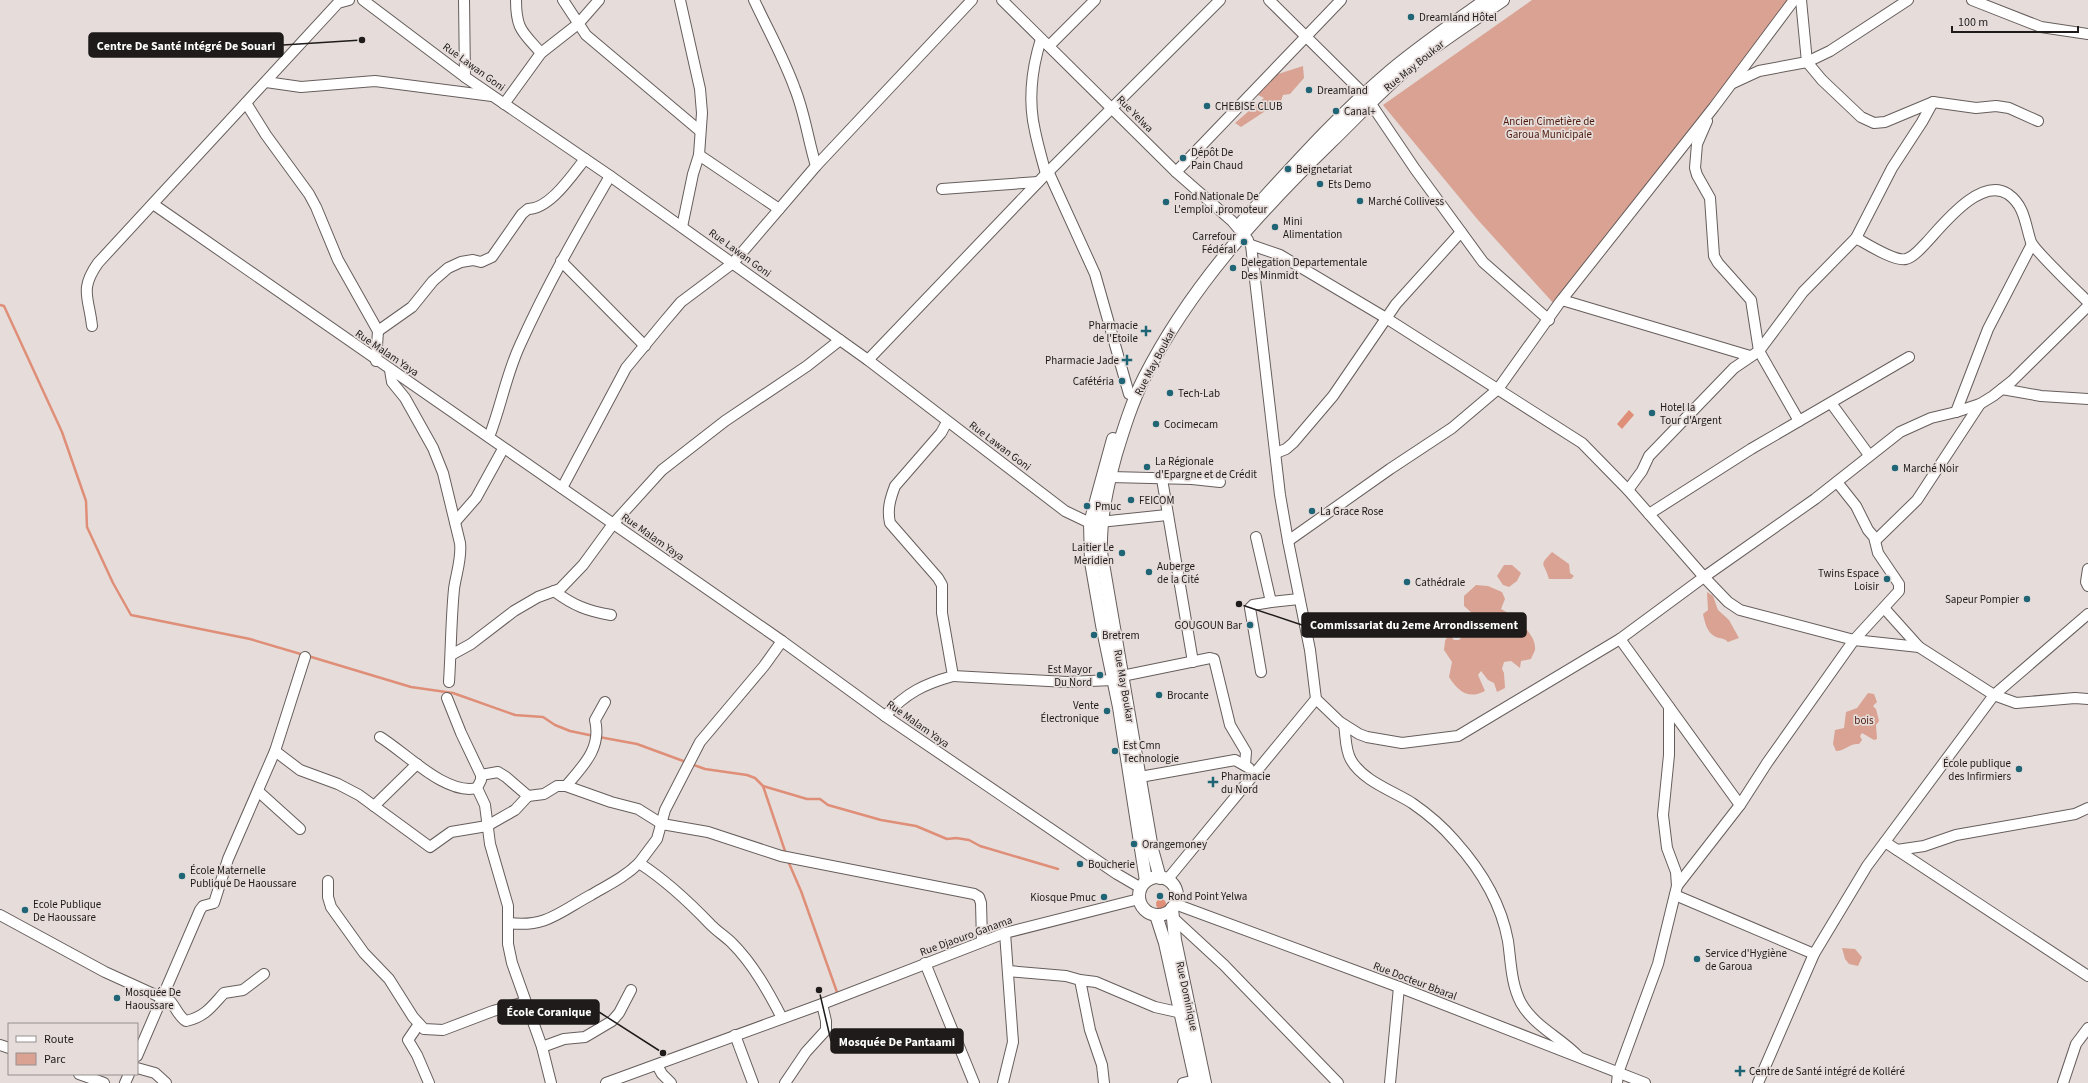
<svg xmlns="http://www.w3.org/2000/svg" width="2088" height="1083" viewBox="0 0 2088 1083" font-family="'Source Sans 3',sans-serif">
<rect width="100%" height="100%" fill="#e6dddb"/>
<g fill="#d9a293">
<path d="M1532,0H1788L1681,143L1555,305L1478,220L1383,105Z"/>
<path d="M1303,66L1304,78L1290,94L1283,95L1281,101L1241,127L1235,123L1264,98L1258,95L1272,76Z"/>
<path d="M1552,552L1569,564L1570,573L1574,576L1571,579H1549C1544,561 1538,567 1552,552Z"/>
<path d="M1504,565H1512L1521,573L1517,581L1509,587L1503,585L1497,576Z"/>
<path d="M1476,585L1488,586L1502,592L1505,599L1501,609C1513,615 1537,634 1535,650C1534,653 1532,656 1531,659L1521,661L1520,668L1511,661L1504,662L1502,669L1504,673L1505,688L1497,692L1494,683L1488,680L1481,671L1478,675L1485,691C1468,700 1458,691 1449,677L1452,662L1444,650L1445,641L1449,634L1454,640H1459L1469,629L1478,636H1488L1490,629L1464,606V596Z"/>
<path d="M1707,592L1713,596L1718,610L1729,620L1739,638L1728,642C1724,638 1722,639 1716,637C1707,633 1705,623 1703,614L1708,610Z"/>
<path d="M1868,693L1874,694L1877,702L1873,706L1876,709L1879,721L1876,725L1877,739L1874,740L1862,733L1860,736L1862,740L1859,744C1850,743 1845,751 1836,751L1833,744L1835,730L1844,728L1846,712L1857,708Z"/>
<path d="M1842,948L1855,949L1862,957L1858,966L1849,964L1845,959Z"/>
</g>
<g fill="#df8e78">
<path d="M1629,410L1634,415L1622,429L1617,424Z"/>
<circle cx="1161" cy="904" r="5"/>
</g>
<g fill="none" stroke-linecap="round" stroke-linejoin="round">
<g stroke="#df8e78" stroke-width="2.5">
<path d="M0,305L4,306L62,432L86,501L87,527L113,583L131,615L250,639L304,655"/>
<path d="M308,656L411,687L453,693L515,715L543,717L555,725L570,731L594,736"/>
<path d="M599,737L637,744L686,762"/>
<path d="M691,764L705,769L747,775L755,778L763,786L807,799H820L828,805L881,820L916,826L947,839L956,838L969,840L980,846L1058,869"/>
<path d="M763,786L786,854"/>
<path d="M788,861L801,891L838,995"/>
</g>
<g stroke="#665e5c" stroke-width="12">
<g id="minor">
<path d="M363,0L465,77L610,176L868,360L1065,511L1090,523L1167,515"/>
<path d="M464,0L465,77"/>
<path d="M516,0C516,30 523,32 541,53"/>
<path d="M563,0L586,35L700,131"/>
<path d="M680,0L700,89L702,113L699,155L693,174L682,227"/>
<path d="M754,0C768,30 784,58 795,89C805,114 808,140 816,166"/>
<path d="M1002,0L1176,172L1232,221L1248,240"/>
<path d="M1269,0L1365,95L1415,169L1483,262L1549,320"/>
<path d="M1801,0L1807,62L1822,80L1861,117L1874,123L1885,122L1933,102L1976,108L1996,106L2009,108L2038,121"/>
<path d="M1972,0L2041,27L2088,34"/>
<path d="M1041,39C1032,68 1028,101 1035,131C1038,146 1042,159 1046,174"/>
<path d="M1049,46L1095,0"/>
<path d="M266,82L301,87L375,81L492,96"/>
<path d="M1733,83L1759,71L1807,62L1830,51L1908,0"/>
<path d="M246,103L266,135L309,194L316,207L338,260L378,331L376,361"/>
<path d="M504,104L541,53L578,24L599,0"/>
<path d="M1707,121L1697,144L1695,168L1697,175L1710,198L1714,256L1718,263L1751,300L1759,351L1799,421"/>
<path d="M699,155L779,209"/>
<path d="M1048,171L1095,274L1129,394"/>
<path d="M1176,172L1341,0"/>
<path d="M942,189L1038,182"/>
<path d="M153,204L782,641L885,716L1117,874L1141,888"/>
<path d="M1856,238C1867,244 1895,262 1906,259C1914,257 1920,249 1925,244C1942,226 1980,176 2008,194C2025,206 2025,224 2031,242C2035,251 2078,292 2088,302"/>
<path d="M1251,245L1280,495L1288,541L1310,650L1316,699L1340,722L1359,734L1367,737L1402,743L1458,736L1620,639L1704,577L1815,499L1900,432L1931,418L1956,412L1980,404L1993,396L2012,381L2088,306"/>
<path d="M1251,245L1280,255L1386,318L1582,443L1628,490L1704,577L1728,602L1740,610L1854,640L1919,647L1994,695L2016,703L2075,698L2088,699"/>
<path d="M561,261L645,346"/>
<path d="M1562,300L1750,356"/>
<path d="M92,326C89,297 79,290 98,263L338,3L349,0"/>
<path d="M378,331L412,307L433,281L448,268L461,262L473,260L481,262L492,257L522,214L528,209C550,209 572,175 585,159"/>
<path d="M868,360L1046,174L1220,0"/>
<path d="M390,370L392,382L405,398L433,448L443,473L460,543C462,558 456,574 454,589C451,620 451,651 449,682"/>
<path d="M2002,389L2041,396L2088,399"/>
<path d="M1831,403L1869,455"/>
<path d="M1956,412L1988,329L2032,244"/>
<path d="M489,437C501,407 506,375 520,345C546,287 578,231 610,176"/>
<path d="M1276,453L1286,449L1293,443L1333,396L1396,304L1461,232"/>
<path d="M1110,477L1192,479L1220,482"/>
<path d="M1162,479L1193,662"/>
<path d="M562,488L626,368L664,322L681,302L733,263L816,166L972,0"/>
<path d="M1628,490L1642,471L1649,456L1734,368L1759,351L1803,292L1856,238L1892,168L1922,122L1933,102"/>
<path d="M1649,514L1751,449L1909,357"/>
<path d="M455,522L476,498L503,449"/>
<path d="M1256,537L1271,602L1299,599"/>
<path d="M1876,540L1917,500L1980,404"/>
<path d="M1288,541L1390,469L1452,428L1498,389L1560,302L1714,107L1794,0"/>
<path d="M2088,569L2086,582L2088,586"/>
<path d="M554,591C574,606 588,611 611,615"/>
<path d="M1884,608L1919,647"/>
<path d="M1620,639L1740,805"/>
<path d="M451,655L471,644L514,611L538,597L560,589L583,565L613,524L662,470L725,421L807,366L840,340"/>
<path d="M1261,672L1250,608L1253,605L1271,602"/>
<path d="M953,676L1067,682L1113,680"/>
<path d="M1122,676L1210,658L1214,659L1230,725L1246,752L1245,765"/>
<path d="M447,698L461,733L481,775V780L477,788L485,805L490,844L508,906V944L512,963L542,1047L551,1083"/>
<path d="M605,702L595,720C602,748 583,766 566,786L611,802L638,809L662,824L708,832L781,856L974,894L979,897L981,903L982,941"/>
<path d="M885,716C906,693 924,684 953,676L942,613V585L938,578L890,523C887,510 890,499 895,486L941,433L947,422"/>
<path d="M1344,725C1346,736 1345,750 1351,760C1363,781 1393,791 1412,803C1428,814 1443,827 1455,841C1481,870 1501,902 1508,941C1511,962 1511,984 1521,1003C1534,1026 1561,1038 1578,1056"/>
<path d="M380,737C405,752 446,796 477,788"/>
<path d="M275,751L300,770L338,784L359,795L374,806"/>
<path d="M417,764L374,806L430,847L451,832L487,826L515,810L528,796L506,777L498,772L481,775"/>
<path d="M1140,777L1235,760L1249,768"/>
<path d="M259,792L300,829"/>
<path d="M528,796L544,794L557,786H566"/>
<path d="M1885,842L2088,976"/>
<path d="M1897,850L1924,846L1956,835L2075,814L2088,808"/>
<path d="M1167,880L1316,699"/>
<path d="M328,881V897L331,907L364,953L389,979L413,1017L424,1029L443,1030L493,1011L525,1002"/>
<path d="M1677,886L1740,805L1767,763L1854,640L1899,591V584L1878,553L1874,537L1868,530L1856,506L1837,482"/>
<path d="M1675,895L1814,954"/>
<path d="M1175,904L1399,987L1645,1083"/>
<path d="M0,915L105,972L171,1002C176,1008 179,1017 186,1021C205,1017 212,1006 224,993L243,990L264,974"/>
<path d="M1172,917L1224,965L1338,1083"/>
<path d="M509,923C546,928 561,911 591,895C608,885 625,877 639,863"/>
<path d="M925,963L974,1083"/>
<path d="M1008,971L1066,976L1080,980"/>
<path d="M782,1018C768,991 753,964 732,943C726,937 718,932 711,925C689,902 667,881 639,863L657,839L665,810L700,742L764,666L782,641"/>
<path d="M419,1024L408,1040L417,1055L429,1083"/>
<path d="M735,1035L753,1083"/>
<path d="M0,1045L9,1048"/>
<path d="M542,1047L564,1039L585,1037L612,1021L619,1013L631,990"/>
<path d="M137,1056L200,910L203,906L214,903L228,859L275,751L305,657"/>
<path d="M657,1065L662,1074L671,1083"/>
<path d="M137,1068L155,1073L166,1083"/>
<path d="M79,1074L104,1083"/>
<path d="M125,1083L129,1074"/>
<path d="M606,1083L822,1004L1005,933L1139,899"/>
<path d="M785,1083L806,1052L826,1030V1021L822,1004"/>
<path d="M1003,1083L1013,1042L1005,933"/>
<path d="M1104,1083L1102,1065L1090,1030L1080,980L1096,982L1155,1007L1182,1013"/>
<path d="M1183,1083L1196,1080"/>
<path d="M1390,1083L1399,987"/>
<path d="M1617,1083L1618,1073L1658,964L1677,886L1676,872L1667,848L1663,815L1669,755V707"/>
<path d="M1758,1083L1814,954L1867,866L1994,695L2088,614"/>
<path d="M2063,1083L2076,1044L2088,1028"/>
</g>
</g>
<g stroke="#665e5c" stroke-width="14">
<g id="major">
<path d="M1242,222C1289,171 1336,117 1389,72C1420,46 1453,23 1486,0"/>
<path d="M1113,439L1090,523L1091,562L1102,625L1119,707L1146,881"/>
<circle cx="1158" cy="896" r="19"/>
<path d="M1160,878L1152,849L1101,552C1100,518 1107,487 1116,454C1124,428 1132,402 1144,378C1190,287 1259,212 1331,142C1359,115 1385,86 1416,61C1444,39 1474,20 1503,0"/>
<path d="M1172,908L1175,940L1205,1083"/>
<path d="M1156,915L1165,943L1196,1083"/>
</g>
</g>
<use href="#minor" stroke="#fff" stroke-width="10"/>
<use href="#major" stroke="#fff" stroke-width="12"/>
</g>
<g fill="#1f6575" stroke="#e6dddb" stroke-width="1.5">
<circle cx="1411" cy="17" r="4"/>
<circle cx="1309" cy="90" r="4"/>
<circle cx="1207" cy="106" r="4"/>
<circle cx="1336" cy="111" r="4"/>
<circle cx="1183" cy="158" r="4"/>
<circle cx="1288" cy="169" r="4"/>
<circle cx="1320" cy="184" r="4"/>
<circle cx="1360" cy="201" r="4"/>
<circle cx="1166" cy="202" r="4"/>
<circle cx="1275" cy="227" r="4"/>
<circle cx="1244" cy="242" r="4"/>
<circle cx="1233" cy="268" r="4"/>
<path d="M1144 325h4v4h4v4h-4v4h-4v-4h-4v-4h4z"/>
<path d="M1125 354h4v4h4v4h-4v4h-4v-4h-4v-4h4z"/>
<circle cx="1122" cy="381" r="4"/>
<circle cx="1170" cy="393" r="4"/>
<circle cx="1652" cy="413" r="4"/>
<circle cx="1156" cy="424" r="4"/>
<circle cx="1147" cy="467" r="4"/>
<circle cx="1895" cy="468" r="4"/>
<circle cx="1131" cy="500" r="4"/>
<circle cx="1087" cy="506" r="4"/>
<circle cx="1312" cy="511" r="4"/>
<circle cx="1122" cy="553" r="4"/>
<circle cx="1149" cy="572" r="4"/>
<circle cx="1887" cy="579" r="4"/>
<circle cx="1407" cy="582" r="4"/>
<circle cx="2027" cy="599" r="4"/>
<circle cx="1250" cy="625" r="4"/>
<circle cx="1094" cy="635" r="4"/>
<circle cx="1100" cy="675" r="4"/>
<circle cx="1159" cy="695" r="4"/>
<circle cx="1107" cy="711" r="4"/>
<circle cx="1115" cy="751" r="4"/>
<circle cx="2019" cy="769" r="4"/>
<path d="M1211 776h4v4h4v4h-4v4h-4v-4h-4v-4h4z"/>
<circle cx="1134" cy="844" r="4"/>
<circle cx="1080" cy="864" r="4"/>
<circle cx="182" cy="876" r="4"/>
<circle cx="1160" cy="896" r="4"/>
<circle cx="1104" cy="897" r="4"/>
<circle cx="25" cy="910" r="4"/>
<circle cx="1697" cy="959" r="4"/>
<circle cx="117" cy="998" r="4"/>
<path d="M1738 1065h4v4h4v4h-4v4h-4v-4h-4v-4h4z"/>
</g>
<g text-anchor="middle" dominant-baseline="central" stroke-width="3.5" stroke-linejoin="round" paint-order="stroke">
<g font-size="11" fill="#1e1b1a" stroke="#e6dddb" text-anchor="start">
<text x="1419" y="17">Dreamland Hôtel</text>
<text x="1317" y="90">Dreamland</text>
<text x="1215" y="106">CHEBISE CLUB</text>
<text x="1344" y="111">Canal+</text>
<text x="1191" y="152">Dépôt De<tspan x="1191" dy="13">Pain Chaud</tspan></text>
<text x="1296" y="169">Beignetariat</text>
<text x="1328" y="184">Ets Demo</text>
<text x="1174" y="196">Fond Nationale De<tspan x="1174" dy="13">L'emploi .promoteur</tspan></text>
<text x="1368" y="201">Marché Collivess</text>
<text x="1283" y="221">Mini<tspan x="1283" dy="13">Alimentation</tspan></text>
<text x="1236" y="236" text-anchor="end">Carrefour<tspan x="1236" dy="13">Fédéral</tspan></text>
<text x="1241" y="262">Delegation Departementale<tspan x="1241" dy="13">Des Minmidt</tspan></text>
<text x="1138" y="325" text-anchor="end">Pharmacie<tspan x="1138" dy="13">de l'Etoile</tspan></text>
<text x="1119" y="360" text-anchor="end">Pharmacie Jade</text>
<text x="1114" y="381" text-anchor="end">Cafétéria</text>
<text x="1178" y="393">Tech-Lab</text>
<text x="1660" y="407">Hotel la<tspan x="1660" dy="13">Tour d'Argent</tspan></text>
<text x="1164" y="424">Cocimecam</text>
<text x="1155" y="461">La Régionale<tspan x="1155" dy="13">d'Epargne et de Crédit</tspan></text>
<text x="1903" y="468">Marché Noir</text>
<text x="1139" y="500">FEICOM</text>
<text x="1095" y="506">Pmuc</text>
<text x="1320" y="511">La Grace Rose</text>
<text x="1114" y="547" text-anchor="end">Laitier Le<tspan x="1114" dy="13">Meridien</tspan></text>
<text x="1157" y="566">Auberge<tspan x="1157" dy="13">de la Cité</tspan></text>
<text x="1879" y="573" text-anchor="end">Twins Espace<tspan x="1879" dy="13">Loisir</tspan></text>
<text x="1415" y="582">Cathédrale</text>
<text x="2019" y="599" text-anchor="end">Sapeur Pompier</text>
<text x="1242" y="625" text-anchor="end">GOUGOUN Bar</text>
<text x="1102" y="635">Bretrem</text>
<text x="1092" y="669" text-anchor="end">Est Mayor<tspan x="1092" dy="13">Du Nord</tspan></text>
<text x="1167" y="695">Brocante</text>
<text x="1099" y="705" text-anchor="end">Vente<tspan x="1099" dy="13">Électronique</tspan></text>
<text x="1123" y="745">Est Cmn<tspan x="1123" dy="13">Technologie</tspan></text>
<text x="2011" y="763" text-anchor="end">École publique<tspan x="2011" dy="13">des Infirmiers</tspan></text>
<text x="1221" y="776">Pharmacie<tspan x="1221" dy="13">du Nord</tspan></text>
<text x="1142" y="844">Orangemoney</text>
<text x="1088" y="864">Boucherie</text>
<text x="190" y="870">École Maternelle<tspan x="190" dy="13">Publique De Haoussare</tspan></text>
<text x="1168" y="896">Rond Point Yelwa</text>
<text x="1096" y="897" text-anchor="end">Kiosque Pmuc</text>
<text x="33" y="904">Ecole Publique<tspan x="33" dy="13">De Haoussare</tspan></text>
<text x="1705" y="953">Service d'Hygiène<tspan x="1705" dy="13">de Garoua</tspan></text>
<text x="125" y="992">Mosquée De<tspan x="125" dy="13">Haoussare</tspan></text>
<text x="1749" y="1071">Centre de Santé intégré de Kolléré</text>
</g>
<g font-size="11" fill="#1e1b1a" stroke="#e6dddb">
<text transform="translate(1414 66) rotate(-39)">Rue May Boukar</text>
<text transform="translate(474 67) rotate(36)">Rue Lawan Goni</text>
<text transform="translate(1135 114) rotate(45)">Rue Yelwa</text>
<text transform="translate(740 253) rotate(36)">Rue Lawan Goni</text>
<text transform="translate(387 353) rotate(34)">Rue Malam Yaya</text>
<text transform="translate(1155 362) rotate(-62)">Rue May Boukar</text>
<text transform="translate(1000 446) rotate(37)">Rue Lawan Goni</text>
<text transform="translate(653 537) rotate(35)">Rue Malam Yaya</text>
<text transform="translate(1124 686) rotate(80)">Rue May Boukar</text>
<text transform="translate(918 724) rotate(35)">Rue Malam Yaya</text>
<text transform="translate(966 936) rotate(-20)">Rue Djaouro Ganama</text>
<text transform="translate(1415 981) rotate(21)">Rue Docteur Bbaral</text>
<text transform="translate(1187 996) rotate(78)">Rue Dominique</text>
</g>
<g font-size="11" fill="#4d1a0c" stroke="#e6dddb">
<text x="1549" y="121">Ancien Cimetière de<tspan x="1549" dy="13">Garoua Municipale</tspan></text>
<text x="1864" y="720">bois</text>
</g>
</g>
<path fill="none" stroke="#1e1b1a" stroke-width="1.5" d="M362 40L283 45M1239 604L1302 625M663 1053L599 1012M819 990L831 1041"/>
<g fill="#1e1b1a" stroke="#e6dddb" stroke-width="1.5">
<circle cx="362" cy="40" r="4"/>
<circle cx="1239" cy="604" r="4"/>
<circle cx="663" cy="1053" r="4"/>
<circle cx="819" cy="990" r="4"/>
</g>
<g fill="#1e1b1a" stroke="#1e1b1a" stroke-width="1.5">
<rect x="89" y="33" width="194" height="24" rx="4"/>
<rect x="1302" y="613" width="224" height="24" rx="4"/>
<rect x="498" y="1000" width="101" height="24" rx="4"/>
<rect x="831" y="1029" width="132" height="24" rx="4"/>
</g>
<g font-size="12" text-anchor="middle" font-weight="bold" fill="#fff">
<text x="186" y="50">Centre De Santé Intégré De Souari</text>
<text x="1414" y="629">Commissariat du 2eme Arrondissement</text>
<text x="549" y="1016">École Coranique</text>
<text x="897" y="1046">Mosquée De Pantaami</text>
</g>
<rect x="8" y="1023" width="130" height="52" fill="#e6dddb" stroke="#968f8e"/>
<rect x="16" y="1036" width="20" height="6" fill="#ffffff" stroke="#968f8e"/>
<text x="44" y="1043" font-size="12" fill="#1e1b1a">Route</text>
<rect x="16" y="1053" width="20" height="12" fill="#d9a293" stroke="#968f8e"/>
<text x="44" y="1063" font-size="12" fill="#1e1b1a">Parc</text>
<path d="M1952 26v6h126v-6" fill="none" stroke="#1e1b1a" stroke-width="2"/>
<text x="1958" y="26" font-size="12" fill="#1e1b1a" stroke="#e6dddb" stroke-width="3" paint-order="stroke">100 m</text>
</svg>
